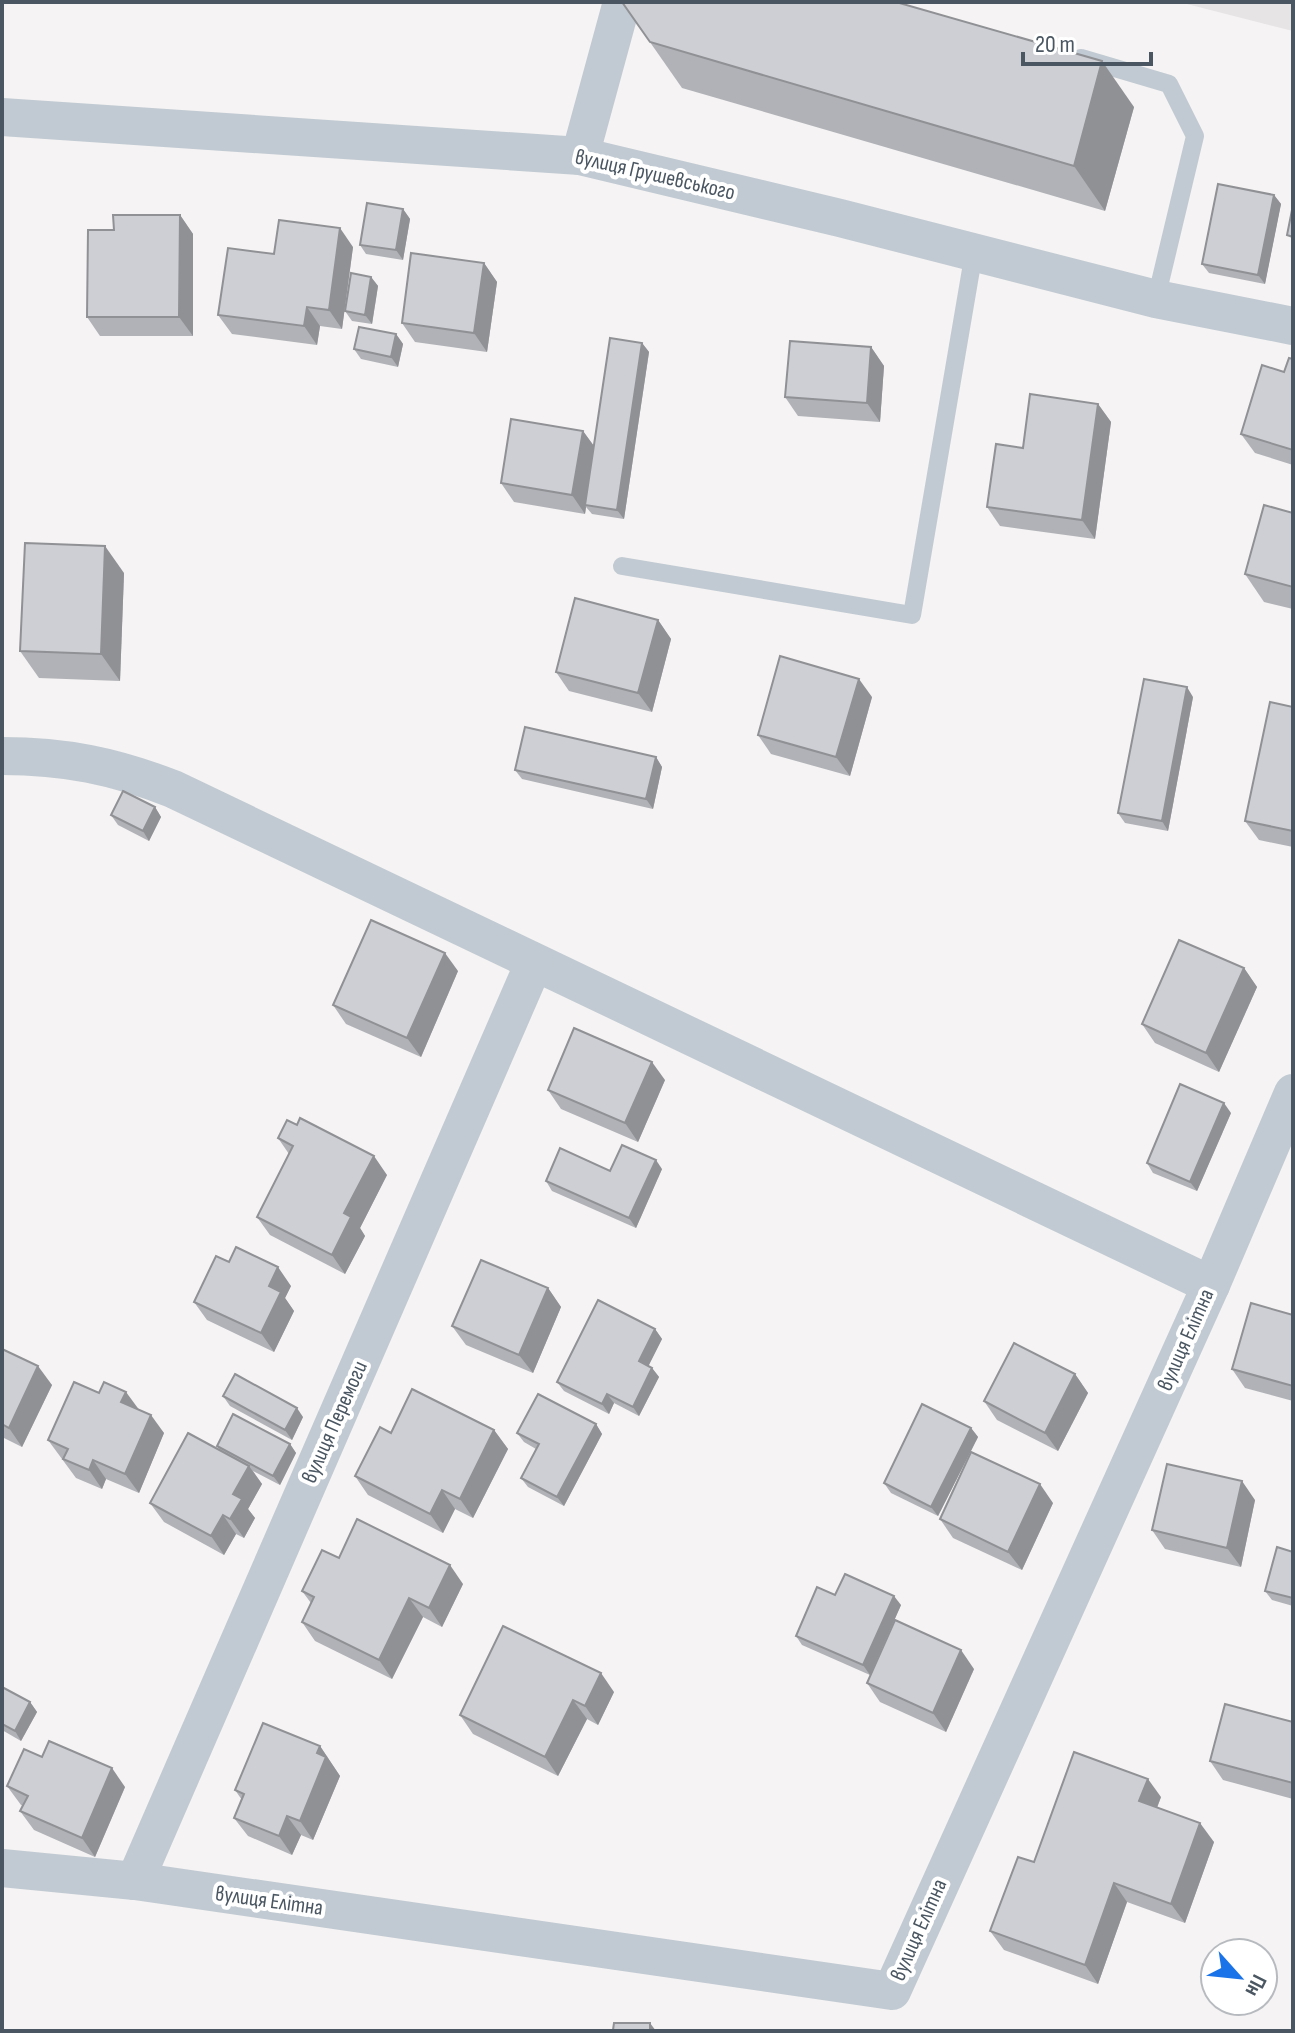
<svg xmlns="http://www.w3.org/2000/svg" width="1295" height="2033" viewBox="0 0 1295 2033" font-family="'Sofia Sans Condensed',sans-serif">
<rect width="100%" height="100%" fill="#f5f3f3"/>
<path fill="#e6e4e5" d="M1179,2H1293V31Z"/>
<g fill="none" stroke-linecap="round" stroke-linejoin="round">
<g stroke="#c1cad2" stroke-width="18">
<path d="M1081,58L1169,84L1195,136L1156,299"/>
<path d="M622,566L912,615L974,252"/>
</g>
<g stroke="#c1cad2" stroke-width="38">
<path d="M2,117L580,156L840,218L1156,299L1293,326"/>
<path d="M580,156L622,2"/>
<path d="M2,756C65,756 114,766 173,789L1211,1285"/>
<path d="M2,1868L135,1881L892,1991L1211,1285L1293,1093"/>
<path d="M135,1881L534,963"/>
</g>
</g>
<g fill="#b0b2b7">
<path d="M622,2L1134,107L1105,211L682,88Z"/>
<path d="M1274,195L1281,204L1265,284L1209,273L1202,264Z"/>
<path d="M403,209L410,219L403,260L366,254L360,245Z"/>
<path d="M180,215L193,234V336H100L87,317L114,230Z"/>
<path d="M353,247L342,329L320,326L317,345L232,334L218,315L274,254Z"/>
<path d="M484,263L497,282L487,352L415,342L402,323Z"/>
<path d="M371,277L378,286L372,324L352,321L345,311Z"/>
<path d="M396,334L403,344L398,367L361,359L354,349Z"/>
<path d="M642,343L649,352L624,519L592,514L586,507L585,514L514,502L501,483L583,431L594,446Z"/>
<path d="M871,347L884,366L880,422L798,416L785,397Z"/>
<path d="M1293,359V465L1255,453L1241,434Z"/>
<path d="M1098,404L1111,422L1095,539L1000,526L987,507L1023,448Z"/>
<path d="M1293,513V609L1264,602L1245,574Z"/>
<path d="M124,573L120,681L39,678L20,651Z"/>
<path d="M658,620L671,639L652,712L569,691L556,672Z"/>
<path d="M872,697L850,776L771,754L758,735Z"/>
<path d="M1193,697L1168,831L1125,823L1118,813Z"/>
<path d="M1293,707V847L1259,840L1245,821Z"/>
<path d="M656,757L662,767L653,809L522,779L515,770Z"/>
<path d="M155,807L161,817L149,841L118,825L111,815Z"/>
<path d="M1244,968L1257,987L1219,1072L1155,1043L1142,1024Z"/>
<path d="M458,971L421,1057L346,1024L333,1005Z"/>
<path d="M665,1080L638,1142L561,1109L548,1090Z"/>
<path d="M1231,1113L1197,1191L1153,1173L1147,1163Z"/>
<path d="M278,1138L387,1175L360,1228L365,1236L345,1274L270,1235L257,1217L289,1154Z"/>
<path d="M662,1169L636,1228L552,1191L546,1181L610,1171Z"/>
<path d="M229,1262L291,1286L285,1298L294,1311L274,1352L207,1320L194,1302Z"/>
<path d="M548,1288L561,1307L533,1373L466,1345L452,1326Z"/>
<path d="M1293,1315V1401L1245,1388L1232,1369Z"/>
<path d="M655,1329L662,1339L648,1366L652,1368L659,1377L639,1416L614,1403L609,1414L564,1391L557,1382Z"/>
<path d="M2,1349L52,1385L22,1447L2,1437Z"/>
<path d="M1075,1374L1088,1393L1058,1451L997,1420L984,1401Z"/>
<path d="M223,1396L303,1417L292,1440L230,1406Z"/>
<path d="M138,1409L164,1433L139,1493L106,1479L102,1489L76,1478L48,1440Z"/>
<path d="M596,1424L602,1434L564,1506L528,1487L521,1478L536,1449L524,1442L517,1433Z"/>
<path d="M971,1428L978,1437L938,1516L891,1493L884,1483Z"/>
<path d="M494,1430L508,1449L473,1518L455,1509L443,1533L368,1495L355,1476L391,1433Z"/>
<path d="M290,1444L296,1453L280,1485L253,1471L262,1484L248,1509L255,1518L244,1538L236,1534L224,1555L164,1522L150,1503L219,1449L217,1446Z"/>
<path d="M1255,1500L1241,1567L1165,1549L1152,1530Z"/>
<path d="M1053,1503L1022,1570L953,1538L940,1519Z"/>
<path d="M1293,1552V1606L1272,1600L1265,1591Z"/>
<path d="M339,1558L463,1584L442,1627L423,1617L392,1679L315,1641L302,1622L311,1603L302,1591Z"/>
<path d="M835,1595L901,1605L870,1675L802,1645L796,1636Z"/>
<path d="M974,1669L946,1732L880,1702L867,1683Z"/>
<path d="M2,1687L30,1702L37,1712L21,1741L2,1730Z"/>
<path d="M614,1692L598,1725L587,1719L558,1776L473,1734L460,1715Z"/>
<path d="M1293,1722V1799L1223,1780L1210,1761Z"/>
<path d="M320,1746L340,1776L313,1840L301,1835L292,1855L248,1836L234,1818L242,1800L235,1790Z"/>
<path d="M42,1757L125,1787L95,1857L34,1830L20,1811L23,1806L21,1805L7,1786Z"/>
<path d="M1161,1797L1157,1808L1214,1842L1185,1923L1127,1902L1098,1984L1004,1950L990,1931L1034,1862Z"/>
</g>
<g fill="#909195">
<path d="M1102,61L1134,107L1105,211L1074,166Z"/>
<path d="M1274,195L1281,204L1265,284L1258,275Z"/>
<path d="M403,209L410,219L403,260L396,250Z"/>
<path d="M180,215L193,234V336L179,317Z"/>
<path d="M340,228L353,247L342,329L329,310Z"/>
<path d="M484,263L497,282L487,352L474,333Z"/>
<path d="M371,277L378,286L372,324L365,315Z"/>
<path d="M307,307L320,326L317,345L304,326Z"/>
<path d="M396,334L403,344L398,367L391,357Z"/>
<path d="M642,343L649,352L624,519L617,510Z"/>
<path d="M871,347L884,366L880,422L867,403Z"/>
<path d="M1098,404L1111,422L1095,539L1082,520Z"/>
<path d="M583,431L596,449L585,505L586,507L585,514L572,495Z"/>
<path d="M105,546L124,573L120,681L101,654Z"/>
<path d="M658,620L671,639L652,712L638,693Z"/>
<path d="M859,679L872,697L850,776L836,757Z"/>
<path d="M1187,687L1193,697L1168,831L1162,821Z"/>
<path d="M656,757L662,767L653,809L646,799Z"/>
<path d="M155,807L161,817L149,841L143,831Z"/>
<path d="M445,953L458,971L421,1057L407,1038Z"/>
<path d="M1244,968L1257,987L1219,1072L1206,1053Z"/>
<path d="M652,1062L665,1080L638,1142L625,1123Z"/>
<path d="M1224,1103L1231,1113L1197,1191L1190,1182Z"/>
<path d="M374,1156L387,1175L360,1228L365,1236L345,1274L332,1255L344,1213Z"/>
<path d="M656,1160L662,1169L636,1228L629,1218Z"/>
<path d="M278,1267L291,1286L285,1298L294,1311L274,1352L261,1333L269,1286Z"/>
<path d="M548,1288L561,1307L533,1373L519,1355Z"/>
<path d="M655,1329L662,1339L646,1371L639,1361Z"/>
<path d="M38,1366L52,1385L22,1447L9,1428Z"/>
<path d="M652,1368L659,1377L639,1416L633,1407Z"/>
<path d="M1075,1374L1088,1393L1058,1451L1045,1433Z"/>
<path d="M126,1392L140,1411L121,1402Z"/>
<path d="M607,1394L614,1403L609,1414L602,1404Z"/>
<path d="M297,1408L303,1417L292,1440L285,1430Z"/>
<path d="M151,1415L164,1433L139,1493L125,1474Z"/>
<path d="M596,1424L602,1434L564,1506L557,1497Z"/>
<path d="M971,1428L978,1437L938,1516L931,1507Z"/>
<path d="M494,1430L508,1449L473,1518L460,1499Z"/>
<path d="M290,1444L296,1453L280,1485L273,1476Z"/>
<path d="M93,1460L106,1479L102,1489L89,1470Z"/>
<path d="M249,1466L262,1484L248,1509L255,1518L244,1538L230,1519L233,1494Z"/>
<path d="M1242,1481L1255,1500L1241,1567L1227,1548Z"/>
<path d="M1040,1484L1053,1503L1022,1570L1008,1552Z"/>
<path d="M442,1490L455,1509L443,1533L430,1514Z"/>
<path d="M223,1515L236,1534L224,1555L211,1536Z"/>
<path d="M450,1565L463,1584L442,1627L429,1608Z"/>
<path d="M894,1596L901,1605L870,1675L863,1665Z"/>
<path d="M409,1598L423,1617L392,1679L379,1660Z"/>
<path d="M961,1650L974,1669L946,1732L933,1713Z"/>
<path d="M601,1673L614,1692L598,1725L585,1706Z"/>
<path d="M573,1700L587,1719L558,1776L545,1757Z"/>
<path d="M30,1702L37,1712L21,1741L15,1731Z"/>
<path d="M320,1746L340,1776L313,1840L300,1821Z"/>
<path d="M112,1768L125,1787L95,1857L82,1838Z"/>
<path d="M1148,1779L1161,1797L1152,1820L1139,1801Z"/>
<path d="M287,1816L301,1835L292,1855L279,1836Z"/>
<path d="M1200,1823L1214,1842L1185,1923L1171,1904Z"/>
<path d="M1114,1883L1127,1902L1098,1984L1085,1965Z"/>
<path d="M650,2023L656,2031H650Z"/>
</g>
<g fill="#cdcfd5" stroke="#909195" stroke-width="2">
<path d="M622,2H896L1102,61L1074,166L650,42Z"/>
<path d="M1218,184L1274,195L1258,275L1202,264Z"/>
<path d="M367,203L403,209L396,250L360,245Z"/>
<path d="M1293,205V237L1287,235Z"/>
<path d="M113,215H180L179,317H87L88,230H114Z"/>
<path d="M279,220L340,228L329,310L307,307L304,326L218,315L228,248L274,254Z"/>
<path d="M411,253L484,263L474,333L402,323Z"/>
<path d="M351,273L371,277L365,315L345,311Z"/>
<path d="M359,327L396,334L391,357L354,349Z"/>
<path d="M610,338L642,343L617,510L585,505Z"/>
<path d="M790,341L871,347L867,403L785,397Z"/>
<path d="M1289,358L1293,359V450L1241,434L1262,365L1284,372Z"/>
<path d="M1030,394L1098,404L1082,520L987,507L996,444L1023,448Z"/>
<path d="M511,419L583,431L572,495L501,483Z"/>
<path d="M1264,505L1293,513V587L1245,574Z"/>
<path d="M25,543L105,546L101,654L20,651Z"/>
<path d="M575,598L658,620L638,693L556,672Z"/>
<path d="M780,656L859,679L836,757L758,735Z"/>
<path d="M1144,679L1187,687L1162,821L1118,813Z"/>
<path d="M1270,702L1293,707V831L1245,821Z"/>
<path d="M525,727L656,757L646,799L515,770Z"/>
<path d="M123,791L155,807L143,831L111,815Z"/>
<path d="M371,920L445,953L407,1038L333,1005Z"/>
<path d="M1179,940L1244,968L1206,1053L1142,1024Z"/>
<path d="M574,1028L652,1062L625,1123L548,1090Z"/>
<path d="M1180,1084L1224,1103L1190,1182L1147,1163Z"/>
<path d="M300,1118L374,1156L344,1213L351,1217L332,1255L257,1217L293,1146L278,1138L287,1120L297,1125Z"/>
<path d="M622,1145L656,1160L629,1218L546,1181L560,1148L610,1171Z"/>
<path d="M236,1247L278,1267L269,1286L281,1292L261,1333L194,1302L216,1256L229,1262Z"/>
<path d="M481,1260L548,1288L519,1355L452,1326Z"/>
<path d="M598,1300L655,1329L639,1361L652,1368L633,1407L607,1394L602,1404L557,1382Z"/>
<path d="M1251,1303L1293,1315V1386L1232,1369Z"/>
<path d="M1014,1343L1075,1374L1045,1433L984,1401Z"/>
<path d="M2,1349L38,1366L9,1428L2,1424Z"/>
<path d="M235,1374L297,1408L285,1430L223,1396Z"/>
<path d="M74,1382L99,1393L104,1382L126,1392L121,1402L151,1415L125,1474L93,1460L89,1470L63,1459L68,1449L48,1440Z"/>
<path d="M412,1389L494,1430L460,1499L442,1490L430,1514L355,1476L380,1427L391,1433Z"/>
<path d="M538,1394L596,1424L557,1497L521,1478L539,1444L517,1433Z"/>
<path d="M922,1404L971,1428L931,1507L884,1483Z"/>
<path d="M233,1414L290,1444L273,1476L217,1446Z"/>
<path d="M188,1433L249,1466L233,1494L242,1499L230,1519L223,1515L211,1536L150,1503Z"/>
<path d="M971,1452L1040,1484L1008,1552L940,1519Z"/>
<path d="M1167,1464L1242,1481L1227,1548L1152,1530Z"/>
<path d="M357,1519L450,1565L429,1608L409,1598L379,1660L302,1622L314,1597L302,1591L322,1550L339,1558Z"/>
<path d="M1277,1547L1293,1552V1598L1265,1591Z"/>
<path d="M845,1574L894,1596L863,1665L796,1636L817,1587L835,1595Z"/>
<path d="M895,1620L961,1650L933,1713L867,1683Z"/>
<path d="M503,1626L601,1673L585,1706L573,1700L545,1757L460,1715Z"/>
<path d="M2,1687L30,1702L15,1731L2,1724Z"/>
<path d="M1225,1704L1293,1722V1783L1210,1761Z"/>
<path d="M263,1723L320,1746L317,1753L326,1757L300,1821L287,1816L279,1836L234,1818L244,1794L235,1790Z"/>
<path d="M49,1741L112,1768L82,1838L20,1811L28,1796L7,1786L24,1749L42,1757Z"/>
<path d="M1074,1752L1148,1779L1139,1801L1200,1823L1171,1904L1114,1883L1085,1965L990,1931L1018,1857L1034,1862Z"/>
<path d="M614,2023H650V2031H537L613,2030Z"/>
</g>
<g text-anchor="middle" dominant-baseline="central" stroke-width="8" stroke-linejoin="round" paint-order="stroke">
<g font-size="22" fill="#4a5661" stroke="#fff">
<text transform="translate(655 175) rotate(13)">вулиця Грушевського</text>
<text transform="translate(1186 1340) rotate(-66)">вулиця Елітна</text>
<text transform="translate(335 1422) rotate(-66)">вулиця Перемоги</text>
<text transform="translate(269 1901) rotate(8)">вулиця Елітна</text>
<text transform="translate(919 1930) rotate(-66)">вулиця Елітна</text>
</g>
</g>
<rect width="1295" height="2033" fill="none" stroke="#4a5661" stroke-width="8"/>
<g transform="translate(1239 1977) rotate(117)"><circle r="38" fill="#ffffff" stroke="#b7bbc0" stroke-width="2"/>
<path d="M0-6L14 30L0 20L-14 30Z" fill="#1a73e8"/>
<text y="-12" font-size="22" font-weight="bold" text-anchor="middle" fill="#4a5661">Пн</text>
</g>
<path d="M1023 52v12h128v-12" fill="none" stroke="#4a5661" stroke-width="4"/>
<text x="1035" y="52" font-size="24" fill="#4a5661" stroke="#ffffff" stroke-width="6" paint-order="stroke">20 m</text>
</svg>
